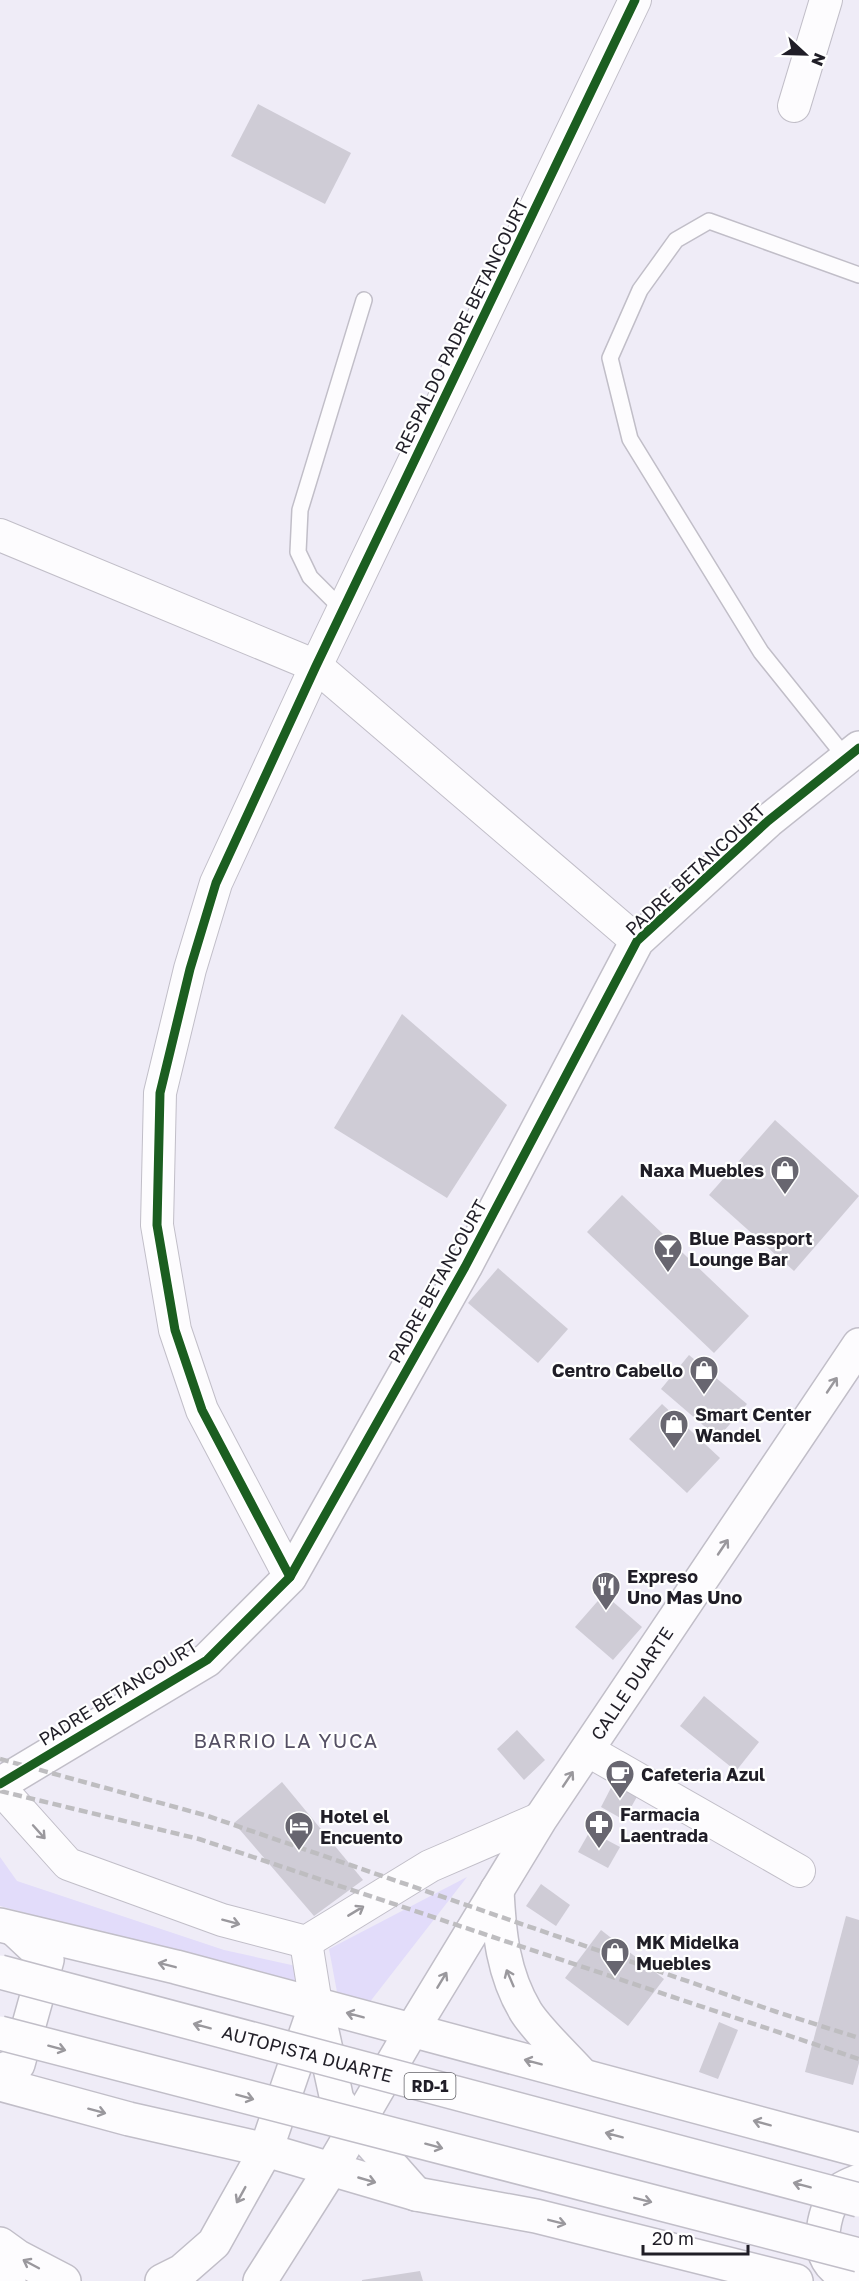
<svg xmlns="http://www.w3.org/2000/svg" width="859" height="2281" viewBox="0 0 859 2281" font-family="'Golos Text',sans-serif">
<rect width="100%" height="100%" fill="#efecf7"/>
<g fill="#e2dcfa">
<path d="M0,1857L17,1881L224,1950L296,1966L301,1988L0,1906Z"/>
<path d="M467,1877L369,2003L337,1992L329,1949Z"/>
</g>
<g fill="#cfccd6">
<path d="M258,104L351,153L325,204L231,156Z"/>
<path d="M402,1014L507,1105L447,1198L334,1128Z"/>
<path d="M775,1120L859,1196L794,1271L709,1195Z"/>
<path d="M622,1195L749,1316L714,1353L587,1232Z"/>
<path d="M498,1268L568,1329L538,1363L468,1303Z"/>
<path d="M689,1355L747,1404L718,1438L661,1389Z"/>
<path d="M662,1404L720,1458L687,1493L629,1439Z"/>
<path d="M604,1594L642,1627L613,1660L575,1627Z"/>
<path d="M704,1696L759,1742L736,1771L680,1726Z"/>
<path d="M517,1730L545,1760L524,1780L497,1749Z"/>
<path d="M615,1780L639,1793L624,1820L601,1807Z"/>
<path d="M282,1782L363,1880L314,1916L234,1823Z"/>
<path d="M590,1831L620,1847L608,1868L578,1852Z"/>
<path d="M541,1884L570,1905L556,1926L526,1906Z"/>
<path d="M846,1916L859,1920V2063L853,2085L805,2072Z"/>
<path d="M601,1930L664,1979L628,2026L565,1978Z"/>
<path d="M719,2022L738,2030L718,2079L699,2072Z"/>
<path d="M420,2271L423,2281H362V2280Z"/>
</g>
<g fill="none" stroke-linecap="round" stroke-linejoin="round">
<g stroke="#c1bec8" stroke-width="18">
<g id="lane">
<path d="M343,610L310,577L298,552L300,510L364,300"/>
<path d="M846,758L761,652L630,439L610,358L640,290L676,240L709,221L859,275"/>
</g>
</g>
<g stroke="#c1bec8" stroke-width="34">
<g id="street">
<path d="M794,106L826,0"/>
<path d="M0,535L316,666L637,941"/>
<path d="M290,1577L202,1410L175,1330L157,1225L160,1093L190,969L216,883L316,666L635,0"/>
<path d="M587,1750L799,1871"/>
<path d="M0,1788L68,1864L222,1920L306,1942L430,1866L541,1818"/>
<path d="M306,1942L316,2004"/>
</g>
</g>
<g stroke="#c1bec8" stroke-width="36">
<g id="secondary">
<path d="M0,1784L207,1660L290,1577L465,1267L637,941L768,821L859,748"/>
<path d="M0,2244L18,2257L64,2281"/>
<path d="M0,2276L9,2281"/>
<path d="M162,2281L182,2271L214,2243L234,2207L266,2150L316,2004"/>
<path id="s1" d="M260,2281L331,2169L412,2030L541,1818L859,1345"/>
</g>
</g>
<g stroke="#c1bec8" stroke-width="36">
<g id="primary">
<path d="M497,1890C499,1933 503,1974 526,2012C538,2031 566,2057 582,2075"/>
<path d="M0,1925L176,1967L859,2150"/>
<path d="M316,2004L337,2100L355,2125L416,2194"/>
<path d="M0,2071L18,2064L47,1960L14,1929"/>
<path d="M0,2084L129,2119L266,2150L416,2194L536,2216L796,2281"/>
<path d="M853,2281C844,2275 833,2269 828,2260C817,2241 825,2203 842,2189C846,2186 854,2183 859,2181"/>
</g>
</g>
<use href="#lane" stroke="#fdfcfe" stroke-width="15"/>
<use href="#street" stroke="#fdfcfe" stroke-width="32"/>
<use href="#secondary" stroke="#fdfcfe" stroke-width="33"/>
<use href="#primary" stroke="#fdfcfe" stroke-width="33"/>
<g stroke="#bebdc0" stroke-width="4.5" stroke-dasharray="9 4.5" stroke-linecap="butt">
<path d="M0,1759L208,1816L777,2012L859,2038"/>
<path d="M0,1791L199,1839L859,2059"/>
</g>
<g stroke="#c1bec8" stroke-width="36" stroke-linecap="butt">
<g id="highway-bridge">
<path id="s2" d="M0,1972L859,2200"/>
<path d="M0,2033L859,2255"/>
</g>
</g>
<use href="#highway-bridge" stroke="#fdfcfe" stroke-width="33"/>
<g stroke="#fff" stroke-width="13">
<g id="cycleway">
<path d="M290,1577L202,1410L175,1330L157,1225L160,1093L190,969L216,883L316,666L635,0"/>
<path d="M0,1784L207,1660L290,1577L465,1267L637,941L768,821L859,748"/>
</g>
</g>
<use href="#cycleway" stroke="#1b5e20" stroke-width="9"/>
</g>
<defs><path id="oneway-shaft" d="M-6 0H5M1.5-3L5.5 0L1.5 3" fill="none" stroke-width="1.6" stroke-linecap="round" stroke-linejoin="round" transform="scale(1.5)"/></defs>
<g stroke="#9a989d">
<use href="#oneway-shaft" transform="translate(832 1385) rotate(-56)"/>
<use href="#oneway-shaft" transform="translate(723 1547) rotate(-56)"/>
<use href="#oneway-shaft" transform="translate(568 1779) rotate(-56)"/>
<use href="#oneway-shaft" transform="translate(39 1832) rotate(48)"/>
<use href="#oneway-shaft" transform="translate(356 1911) rotate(-31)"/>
<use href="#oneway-shaft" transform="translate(231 1922) rotate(15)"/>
<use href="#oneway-shaft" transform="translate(167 1965) rotate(-166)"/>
<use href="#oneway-shaft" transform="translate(510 1978) rotate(-113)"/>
<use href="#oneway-shaft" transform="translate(442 1980) rotate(-59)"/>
<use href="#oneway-shaft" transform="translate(355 2015) rotate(-165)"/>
<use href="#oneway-shaft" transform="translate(202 2026) rotate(-165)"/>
<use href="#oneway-shaft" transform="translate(57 2048) rotate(15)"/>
<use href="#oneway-shaft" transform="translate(533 2062) rotate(-165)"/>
<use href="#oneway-shaft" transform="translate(245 2097) rotate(15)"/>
<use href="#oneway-shaft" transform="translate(97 2111) rotate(15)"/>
<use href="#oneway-shaft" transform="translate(762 2123) rotate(-165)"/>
<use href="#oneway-shaft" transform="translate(614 2135) rotate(-165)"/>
<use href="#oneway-shaft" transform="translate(434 2146) rotate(15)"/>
<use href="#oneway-shaft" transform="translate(367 2180) rotate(16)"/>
<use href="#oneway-shaft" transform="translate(802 2185) rotate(-165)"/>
<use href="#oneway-shaft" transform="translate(241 2195) rotate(119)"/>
<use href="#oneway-shaft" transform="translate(643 2200) rotate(14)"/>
<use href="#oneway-shaft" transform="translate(557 2222) rotate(14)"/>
<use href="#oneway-shaft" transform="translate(31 2264) rotate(-152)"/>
</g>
<defs>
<g id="shop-pin" transform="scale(1.5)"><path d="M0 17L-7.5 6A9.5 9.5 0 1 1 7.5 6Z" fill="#686670" stroke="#fff"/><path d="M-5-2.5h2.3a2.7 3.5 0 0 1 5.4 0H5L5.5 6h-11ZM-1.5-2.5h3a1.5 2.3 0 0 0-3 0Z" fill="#fff"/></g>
<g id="bar-pin" transform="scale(1.5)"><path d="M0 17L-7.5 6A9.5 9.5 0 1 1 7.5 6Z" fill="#686670" stroke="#fff"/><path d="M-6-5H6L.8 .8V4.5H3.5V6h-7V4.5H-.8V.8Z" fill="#fff"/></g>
<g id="restaurant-pin" transform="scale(1.5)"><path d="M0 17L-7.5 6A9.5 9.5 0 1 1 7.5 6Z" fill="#686670" stroke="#fff"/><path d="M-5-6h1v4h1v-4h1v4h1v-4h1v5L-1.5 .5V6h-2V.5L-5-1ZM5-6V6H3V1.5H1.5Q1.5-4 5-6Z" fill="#fff"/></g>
<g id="cafe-pin" transform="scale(1.5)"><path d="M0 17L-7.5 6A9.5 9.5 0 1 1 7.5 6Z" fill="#686670" stroke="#fff"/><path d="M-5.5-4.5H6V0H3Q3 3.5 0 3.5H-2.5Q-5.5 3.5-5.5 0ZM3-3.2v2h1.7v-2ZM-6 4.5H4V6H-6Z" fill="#fff"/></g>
<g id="pharmacy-pin" transform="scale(1.5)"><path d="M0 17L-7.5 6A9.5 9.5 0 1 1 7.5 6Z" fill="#686670" stroke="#fff"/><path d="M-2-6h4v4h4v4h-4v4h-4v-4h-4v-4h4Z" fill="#fff"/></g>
<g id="hotel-pin" transform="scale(1.5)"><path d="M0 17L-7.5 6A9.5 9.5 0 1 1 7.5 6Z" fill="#686670" stroke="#fff"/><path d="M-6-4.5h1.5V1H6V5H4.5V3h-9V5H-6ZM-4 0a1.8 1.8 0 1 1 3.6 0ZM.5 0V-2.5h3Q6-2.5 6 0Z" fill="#fff"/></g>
</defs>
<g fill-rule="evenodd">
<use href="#shop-pin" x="785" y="1170"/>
<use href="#bar-pin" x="668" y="1248"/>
<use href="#shop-pin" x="704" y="1370"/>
<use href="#shop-pin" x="674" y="1424"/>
<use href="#restaurant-pin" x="606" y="1586"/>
<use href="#cafe-pin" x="620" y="1774"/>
<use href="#pharmacy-pin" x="599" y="1824"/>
<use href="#hotel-pin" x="299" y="1826"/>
<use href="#shop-pin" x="615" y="1952"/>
</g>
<g text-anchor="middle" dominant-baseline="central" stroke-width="4.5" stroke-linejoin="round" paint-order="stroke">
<rect fill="#fff" stroke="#636268" stroke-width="1.5" x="404.5" y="2073" width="51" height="26" rx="4.5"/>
<g font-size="16" font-weight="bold" fill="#201e27">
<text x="430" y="2086">RD-1</text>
</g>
<g font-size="18" fill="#201e27" stroke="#fff">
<text transform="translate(461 326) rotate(-64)">RESPALDO PADRE BETANCOURT</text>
<text transform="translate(695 869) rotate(-43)">PADRE BETANCOURT</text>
<text transform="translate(437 1281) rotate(-61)">PADRE BETANCOURT</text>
<text stroke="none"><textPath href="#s1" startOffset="704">CALLE DUARTE</textPath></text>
<text transform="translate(118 1692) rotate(-32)">PADRE BETANCOURT</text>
<text stroke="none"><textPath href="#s2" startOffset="318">AUTOPISTA DUARTE</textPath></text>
</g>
<g font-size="18" font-weight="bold" fill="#201e27" stroke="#fff" text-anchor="start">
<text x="764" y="1170" text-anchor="end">Naxa Muebles</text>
<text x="689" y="1238">Blue Passport<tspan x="689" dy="21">Lounge Bar</tspan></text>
<text x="683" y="1370" text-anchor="end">Centro Cabello</text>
<text x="695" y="1414">Smart Center<tspan x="695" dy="21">Wandel</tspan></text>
<text x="627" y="1576">Expreso<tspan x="627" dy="21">Uno Mas Uno</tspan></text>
<text x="641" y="1774">Cafeteria Azul</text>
<text x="620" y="1814">Farmacia<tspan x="620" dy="21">Laentrada</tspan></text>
<text x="320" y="1816">Hotel el<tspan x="320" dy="21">Encuento</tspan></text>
<text x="636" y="1942">MK Midelka<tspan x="636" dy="21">Muebles</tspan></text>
</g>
<g font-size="20" letter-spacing="1.5" fill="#555064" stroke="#fff">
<text x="286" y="1740">BARRIO LA YUCA</text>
</g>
</g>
<g transform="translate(805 54) rotate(112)" stroke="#ffffff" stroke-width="4.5" paint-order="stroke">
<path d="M0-4.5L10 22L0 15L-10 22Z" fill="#201e27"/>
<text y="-9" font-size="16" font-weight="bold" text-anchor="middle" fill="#201e27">N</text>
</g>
<path d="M643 2245v9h105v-9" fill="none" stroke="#201e27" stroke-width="3"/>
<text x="652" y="2245" font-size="18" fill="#201e27" stroke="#ffffff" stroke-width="4.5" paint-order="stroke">20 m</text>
</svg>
